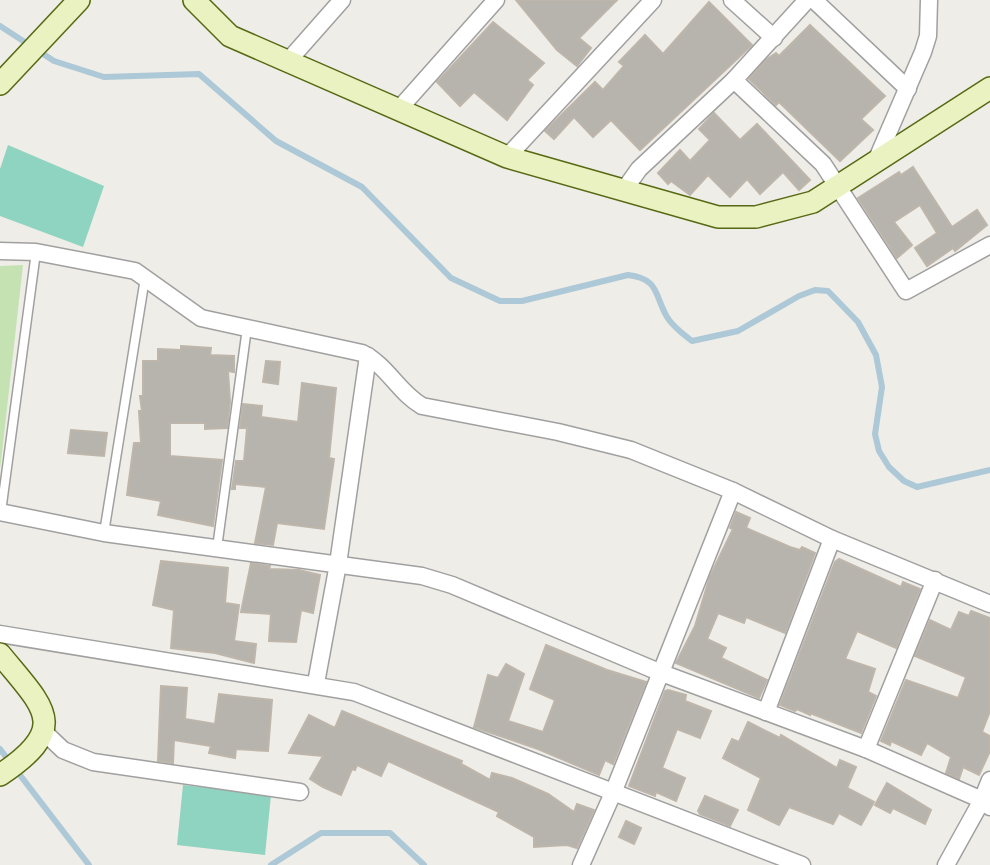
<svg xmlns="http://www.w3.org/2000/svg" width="990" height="865" viewBox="0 0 990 865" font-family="Rubik,sans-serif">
<rect width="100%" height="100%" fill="#efede7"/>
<path fill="#c5e2b3" d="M23,265L1,462L0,468V266Z"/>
<g fill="#8fd3c1">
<path d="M8,145L104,186L83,247L0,216V169Z"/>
<path d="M183,785L271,795L265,855L177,845Z"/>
</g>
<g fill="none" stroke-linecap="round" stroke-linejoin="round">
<g stroke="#adc8d6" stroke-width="6">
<path d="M0,26L54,61L104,77L199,74L276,141L362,187L451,278L500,301H522L628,275C660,279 654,295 667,317C673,327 683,334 692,341L738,331L799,296L815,290L828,291L858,322L876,355L882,387L875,434L879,451L889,467L904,481L917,487L990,470"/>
<path d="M0,749L89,865"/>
<path d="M271,865L321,833H390L424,865"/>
</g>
</g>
<g fill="#b7b3ad" stroke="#beb6ab" stroke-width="2">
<path d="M516,0H617L579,38L591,48L577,66L557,50Z"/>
<path d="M709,2L752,45L640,150L611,120L593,137L574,117L554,139L545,131L595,82L603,90L624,66L619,62L645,35L663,54Z"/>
<path d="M493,22L544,63L527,80L533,85L507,120L474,92L460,106L437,82Z"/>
<path d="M810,25L885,96L861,119L873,130L840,161L779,102L776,105L749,79L767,59L776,53L779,56Z"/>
<path d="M714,113L740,140L757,124L810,180L799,190L783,172L760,194L747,179L730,197L708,175L690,195L671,181L668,184L658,173L680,150L690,161L710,140L699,129Z"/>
<path d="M913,167L952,227L977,210L987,225L955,251L953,248L927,266L915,248L937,233L920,205L894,222L912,245L897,258L858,198L899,172L901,175Z"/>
<path d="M181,346L211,348L210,355L234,356V372L228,371L230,402L227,428L205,429V423H170V456L222,460L213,526L158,515L161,501L127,495L134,443H141L139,411H142L140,396H143V361H158V349L181,350Z"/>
<path d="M266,361L280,362L278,384L263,382Z"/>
<path d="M302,383L336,388L329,458L334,459L324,529L277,523L273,545L255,543L266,487L235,484V489H232L236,461H244L247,428H240L243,404L262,406L261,417L298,422Z"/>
<path d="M71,430L107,433L104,456L68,453Z"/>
<path d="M736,512L750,518L746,528L790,547L800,550L802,547L815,553L785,633L746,617L744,623L718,613L707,639L726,648L721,658L767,680L759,698L676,663L695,626L710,576L733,529L730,528Z"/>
<path d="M839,559L901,587L903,582L920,589L896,648L857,631L845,659L875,669L868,692L876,696L861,733L810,713V715L797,709L795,711L780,705L835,562Z"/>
<path d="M161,561L228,568L225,603L239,605L234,641L256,644L254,663L215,653L171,648L174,610L153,605Z"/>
<path d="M251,563L270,566L269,569L299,570L320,575L313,613L301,610L296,642L269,641L271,614L241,612Z"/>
<path d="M971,611L990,618V711L982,732L990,736V751L979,775L963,767L959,779L946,773L951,757L927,743L921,755L891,741L890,745L881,741L906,680L958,698L966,677L915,656L930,620L951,630L959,612L969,616Z"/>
<path d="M546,645L607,670L646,682L613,764L605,760L599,775L538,749L474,727L488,675L498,678L506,664L524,674L508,721L543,732L555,700L530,689Z"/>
<path d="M161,686L187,688L185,719L215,724L219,694L272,700L268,751L236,749L235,758L209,753L211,746L174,740L173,763L158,761Z"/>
<path d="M668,690L686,695L685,701L711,711L700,738L677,729L662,768L685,778L676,801L656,792L655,796L629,786L665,691Z"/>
<path d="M342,711L462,761L461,764L490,780L492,773L512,778L548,794L574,812L577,804L594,810L577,848L567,845L534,847V837L497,816L499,812L388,761L381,776L357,765L355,770L352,769L341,795L323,787L310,779L323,756L289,753L309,715L335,728Z"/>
<path d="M748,722L780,738L781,735L837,768L840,760L856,767L847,788L874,802L861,825L839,813L833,824L789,807L779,825L748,810L761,778L723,758L732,739L739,742Z"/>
<path d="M887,783L931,810L925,824L893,808L890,813L875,805Z"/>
<path d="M705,796L738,810L730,826L700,814L698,811Z"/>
<path d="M626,821L641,828L634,844L619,837Z"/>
</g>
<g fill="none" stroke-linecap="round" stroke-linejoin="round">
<g stroke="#a0a0a0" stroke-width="11">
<g id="lane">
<path d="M1,512L36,252"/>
<path d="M104,533L145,278"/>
<path d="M217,548L247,328"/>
</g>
</g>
<g stroke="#a0a0a0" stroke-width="19">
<g id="street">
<path d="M732,0L774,38"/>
<path d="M814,0L908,89"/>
<path d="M289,60L342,0"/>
<path d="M734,80L823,164L906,291L990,245"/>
<path d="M399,109L496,0"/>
<path d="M507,157L653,0"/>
<path d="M876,161L923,52L928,36L929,0"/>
<path d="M624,190L639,169L734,80L807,0"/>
<path d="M0,251L36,252L135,271L201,318L362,353C388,366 398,392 422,406L558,432L631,450L733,491L832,539L990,604"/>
<path d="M0,512L104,533L422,576L452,585L659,672L866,749L982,800L990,807"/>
<path d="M0,634L354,692L802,865"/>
<path d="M316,683L338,564L368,356"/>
<path d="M766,712L832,539"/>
<path d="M43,731L63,750L93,762L300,792"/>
<path d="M866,749L935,580"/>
<path d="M581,865L613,793L733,491"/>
<path d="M946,865L982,800L990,780"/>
</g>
</g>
<g stroke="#566913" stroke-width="24">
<g id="secondary">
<path d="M194,0L230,36L507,157L718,217H756L813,202L990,88"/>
<path d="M0,84L79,0"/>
<path d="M0,654C44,708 72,727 0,775"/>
</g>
</g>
<use href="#lane" stroke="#fff" stroke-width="8"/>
<use href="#street" stroke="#fff" stroke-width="16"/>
<use href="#secondary" stroke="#eaf2c2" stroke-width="21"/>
</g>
</svg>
